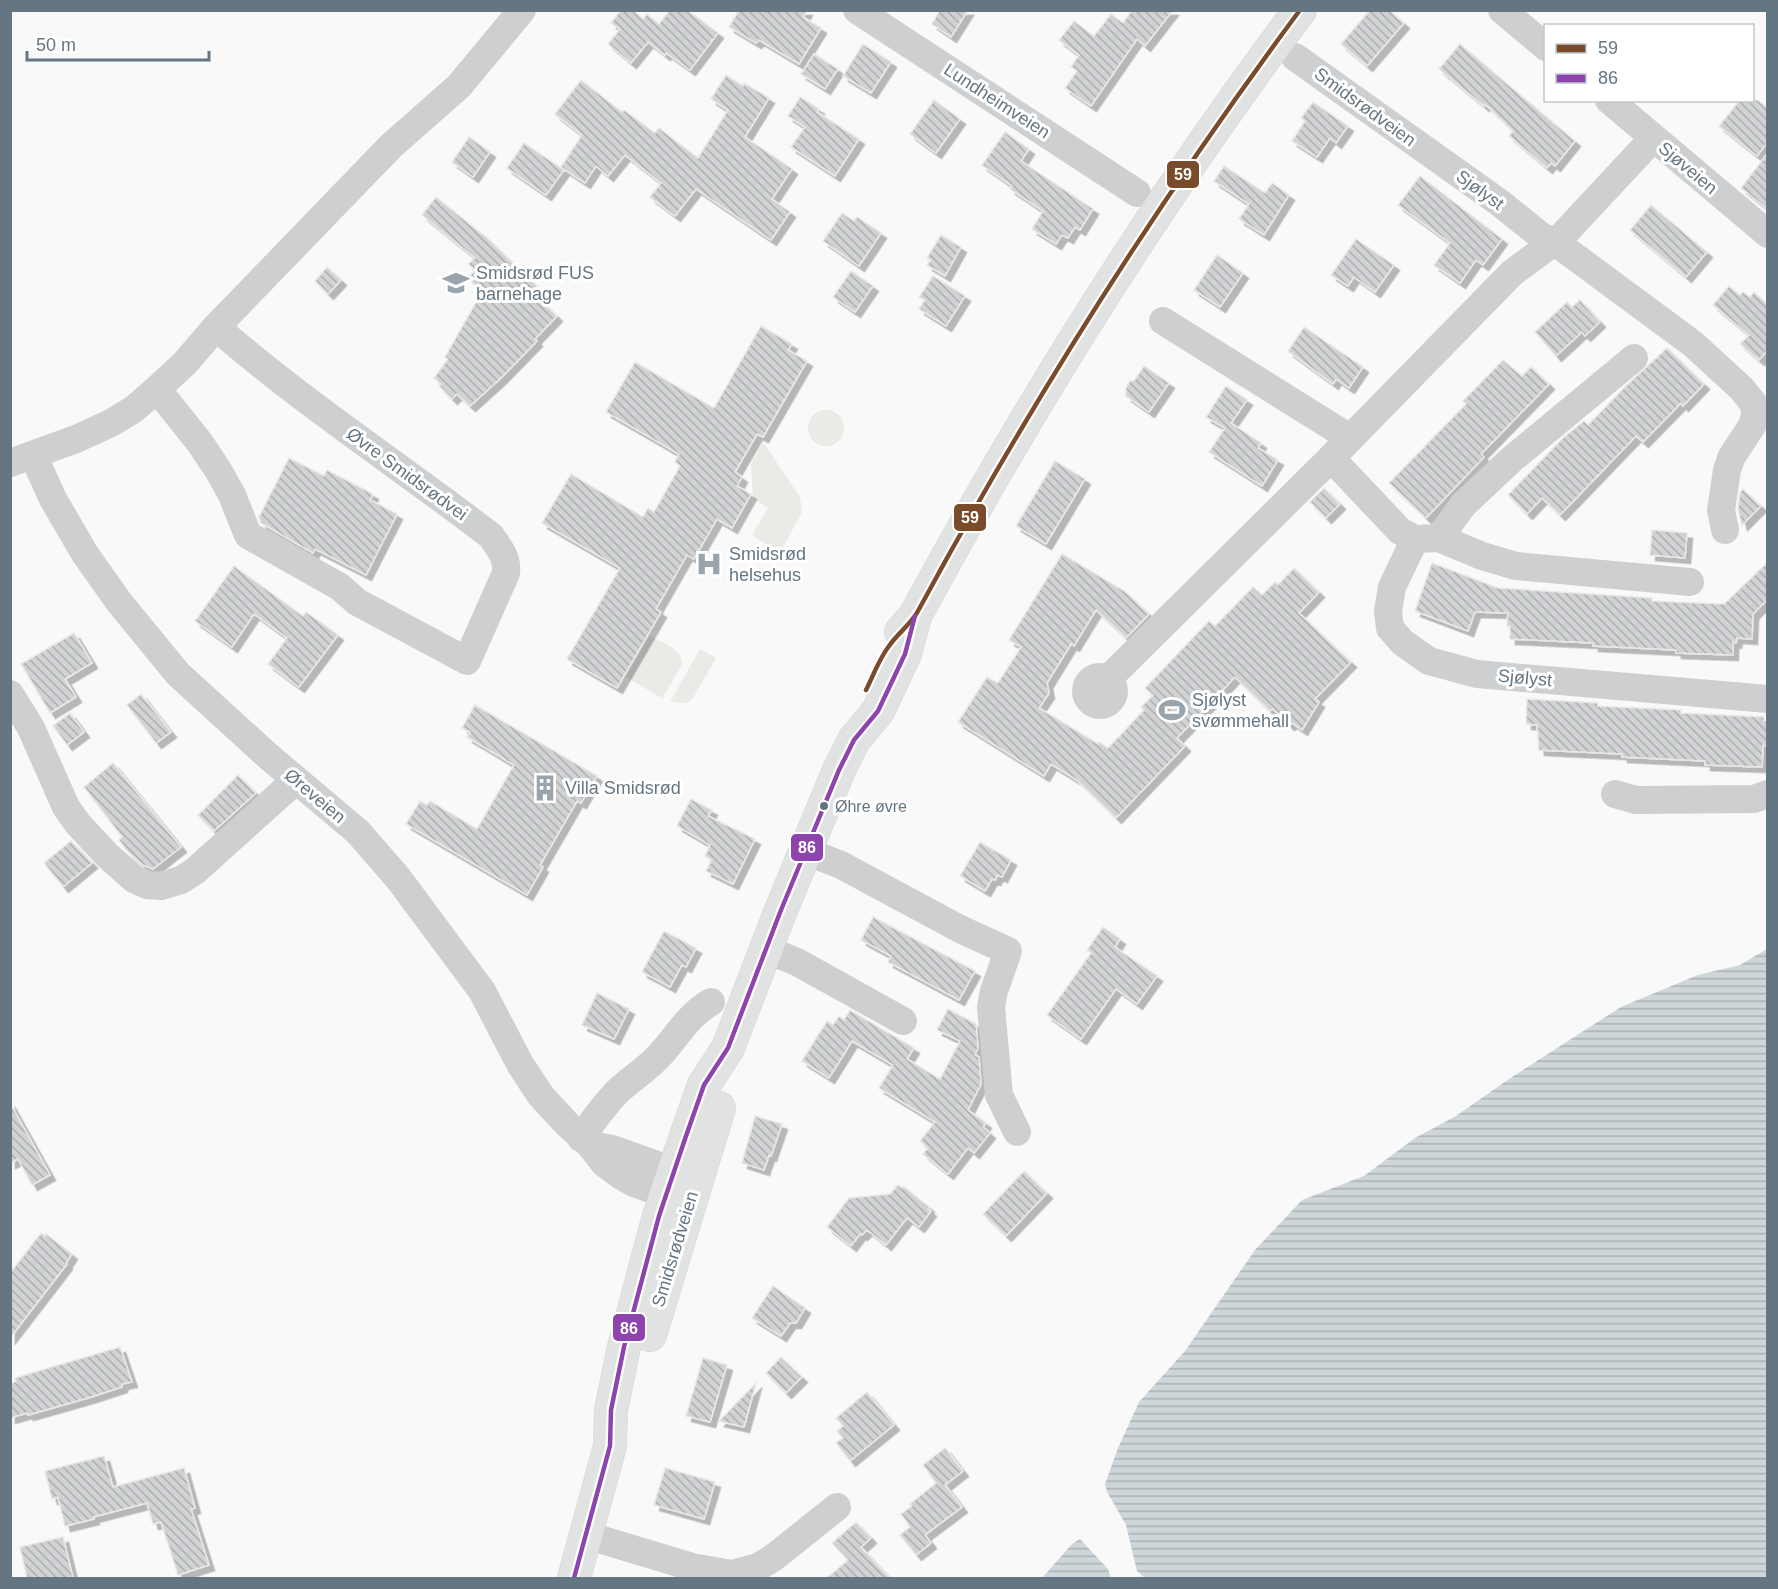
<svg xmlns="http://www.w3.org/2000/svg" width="1778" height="1589" viewBox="0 0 1778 1589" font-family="Helvetica,sans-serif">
<defs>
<pattern id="water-rules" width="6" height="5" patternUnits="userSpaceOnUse" patternTransform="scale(1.5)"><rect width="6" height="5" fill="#ced6d9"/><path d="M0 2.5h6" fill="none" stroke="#abb2b5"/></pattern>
<pattern id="building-back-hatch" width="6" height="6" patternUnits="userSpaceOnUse" patternTransform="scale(1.5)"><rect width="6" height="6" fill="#d0d2d3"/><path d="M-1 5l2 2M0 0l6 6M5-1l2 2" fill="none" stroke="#acafb1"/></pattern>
<filter id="shadow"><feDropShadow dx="5.5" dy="5.5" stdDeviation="0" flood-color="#0004"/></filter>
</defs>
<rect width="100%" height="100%" fill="#f9f9f9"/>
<g fill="#e8ebe6">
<circle cx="826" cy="428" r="18"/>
<path d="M763,442L800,497L802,512L780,553L752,535L768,508L753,498L751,464Z"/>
<path d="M650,636C663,643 683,649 682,665L662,698L626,677Z"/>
<path d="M700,649L716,658L693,698L687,703L670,702Z"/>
</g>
<g fill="url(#water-rules)">
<path d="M1767,949V1578H1145L1137,1571L1126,1525L1107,1492L1105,1484L1118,1448L1139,1402L1185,1351L1255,1250L1302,1200L1364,1176L1415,1138L1456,1116L1509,1079L1621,1007L1698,975L1740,965Z"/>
<path d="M1080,1539L1108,1569L1111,1578H1042L1072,1544Z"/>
</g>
<g fill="url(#building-back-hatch)" stroke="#e8e8e8" stroke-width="1.5" filter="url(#shadow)">
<path d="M621,10H633L643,19L647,14L659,24L670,10H687L718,33L690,70L666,53L665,55L648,42L631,63L608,44L620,29L611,23Z"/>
<path d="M739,10H807L803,17L821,28L799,64L759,40L756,43L729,27Z"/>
<path d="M940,10H968L951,37L932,24Z"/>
<path d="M1132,10H1173L1145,46L1137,39L1091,106L1065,88L1077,71L1071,67L1079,55L1059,40L1074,21L1094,36L1111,14L1123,23Z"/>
<path d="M1370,10H1389L1404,23L1367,66L1341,44Z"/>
<path d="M863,44L891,62L871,93L843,76Z"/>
<path d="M1460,44L1575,141L1555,166L1551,163L1547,168L1509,136L1513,131L1485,104L1484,106L1439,69Z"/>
<path d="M814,54L838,69L825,89L801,74Z"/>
<path d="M726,75L743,86L744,83L769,98L745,137L792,169L772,199L790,212L771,240L696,189L675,216L650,197L661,183L625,155L608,176L596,166L585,183L561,167L582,135L555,114L581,80L622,112L624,110L655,133L659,128L698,158L728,110L711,99Z"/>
<path d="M800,97L819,109L817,112L859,139L835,176L791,147L805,127L788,116Z"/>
<path d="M934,100L960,119L936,153L910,134Z"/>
<path d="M1740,100H1758L1767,108V143L1757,156L1719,126Z"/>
<path d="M1313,102L1348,126L1336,143L1330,138L1317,157L1292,141L1305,121L1301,118Z"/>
<path d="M1005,132L1029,149L1021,161L1093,209L1080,230L1075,227L1068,238L1062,235L1056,244L1032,229L1043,211L1010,189L1012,186L982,165Z"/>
<path d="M469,137L490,152L473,177L452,162Z"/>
<path d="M524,143L564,170L546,195L507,168Z"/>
<path d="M1767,154V209L1741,188Z"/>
<path d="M1224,166L1265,193L1272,183L1289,195L1264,235L1239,219L1249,204L1214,181Z"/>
<path d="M1420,176L1502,239L1483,265L1476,260L1460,283L1434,265L1450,243L1398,205Z"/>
<path d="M436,197L487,238L540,289L535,295L557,316L535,339L537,341L501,378L470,406L457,394L452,399L439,386L441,384L434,378L448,359L445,357L482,292L468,278L475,270L468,264L475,258L422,215Z"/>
<path d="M1651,205L1707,252L1686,277L1630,230Z"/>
<path d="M842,213L854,221L857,217L881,233L859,266L823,241Z"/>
<path d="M941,235L961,247L945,276L927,265L931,260L927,258Z"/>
<path d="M1356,239L1394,265L1375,292L1354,277L1348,286L1331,275Z"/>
<path d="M1217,255L1243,273L1220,307L1194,290Z"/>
<path d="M327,267L341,280L328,294L315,281Z"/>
<path d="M851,271L873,286L855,312L833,297Z"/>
<path d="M933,276L965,296L946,326L919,309L925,300L919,297Z"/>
<path d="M1729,286L1740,295L1743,292L1750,297L1754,292L1767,304V351L1759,360L1740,344L1749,335L1713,305Z"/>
<path d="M1580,300L1600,322L1585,336L1582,332L1556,356L1535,332L1567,302L1572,307Z"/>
<path d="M761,326L792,344L788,350L807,361L763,437L757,434L735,472L742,477L737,486L751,494L732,528L717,519L694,559L687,555L656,609L661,612L617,688L567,659L620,568L542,523L571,474L643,517L648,508L654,512L680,466L675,462L679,454L606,412L635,362L714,408Z"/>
<path d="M1304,327L1363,367L1349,388L1336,379L1333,384L1288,351Z"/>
<path d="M1667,348L1704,384L1683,406L1681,403L1643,442L1636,436L1560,515L1542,498L1527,514L1508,495L1563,438L1584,421L1588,425L1626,386Z"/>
<path d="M1503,360L1522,376L1531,367L1549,384L1481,454L1484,457L1426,518L1389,483L1466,404L1463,401Z"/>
<path d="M1144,366L1169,383L1149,412L1126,396V388L1130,381H1134Z"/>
<path d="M1226,386L1247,400L1231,423L1261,443L1258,448L1278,460L1262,486L1209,452L1225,428L1206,417Z"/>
<path d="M289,458L324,476L327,470L373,494L370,500L397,514L366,575L315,549L313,553L261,523L259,517Z"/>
<path d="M1055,461L1085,479L1046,544L1016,526Z"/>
<path d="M1324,488L1340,504L1326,518L1310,502Z"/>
<path d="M1743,489L1761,506L1742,525L1738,510L1740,492Z"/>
<path d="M1652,530L1687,533L1685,558L1650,555Z"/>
<path d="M1062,554L1126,592L1149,614L1126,638L1096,610L1074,646L1071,644L1047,683L1049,693L1039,708L1098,744L1099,742L1108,748L1144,710L1141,707L1153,695L1145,688L1209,621L1215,626L1253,587L1262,595L1275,582L1278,585L1294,568L1319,592L1299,613L1351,662L1315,699L1319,702L1302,730L1292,723L1289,725L1273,709L1270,711L1235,677L1177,738L1185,746L1116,818L1077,780L1051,764L1044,776L958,722L987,677L998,683L1021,647L1009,640Z"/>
<path d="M1432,563L1498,588L1652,598V601L1724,604L1767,563V600L1753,614L1752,639L1737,638L1736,643L1733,642V655L1676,653V650L1593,646V643L1510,639V626H1507L1508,613L1475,612L1468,631L1415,611Z"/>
<path d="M234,566L303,616L306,612L338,635L299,687L268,664L287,638L254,614L232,647L195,621Z"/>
<path d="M74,633L92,663L65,679L76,697L50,713L21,664Z"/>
<path d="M141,694L171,732L156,743L127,705Z"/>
<path d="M1527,699L1598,703V706L1681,710V713L1764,717V721H1767V746L1763,745L1762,767L1705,765V761L1622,757V754L1539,750L1537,725L1526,724Z"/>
<path d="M475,705L597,776L581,803L577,801L540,865L543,867L527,895L406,824L420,801L427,805L430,801L477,829L514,765L467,737L470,732L462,728Z"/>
<path d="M70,713L84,732L67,745L53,726Z"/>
<path d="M113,763L181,847L153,869L143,865L128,852L119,840L122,837L84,787Z"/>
<path d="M238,775L256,793L214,831L198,815Z"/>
<path d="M691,799L712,810L708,816L755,839L733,884L706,871L712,860L705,856L710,845L677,826Z"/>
<path d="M71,841L92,863L63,887L44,863Z"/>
<path d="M980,842L1011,860L1002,877L998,875L995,880L992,879L985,891L960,876Z"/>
<path d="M873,917L975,971L959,1000L888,962L891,956L861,940Z"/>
<path d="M1103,927L1120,939L1115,947L1157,976L1137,1004L1116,989L1081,1039L1047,1015L1091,953L1087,950Z"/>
<path d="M664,931L696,948L686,967L682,965L670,987L642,972Z"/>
<path d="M597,993L629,1009L614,1039L582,1025Z"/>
<path d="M948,1009L976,1024L978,1048L975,1055L979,1057L981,1084L968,1110L986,1123L983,1127L990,1133L974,1153L968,1148L948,1174L923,1154L928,1148L920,1141L935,1122L879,1088L893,1065L852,1041L829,1078L802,1061L827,1021L833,1025L839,1016L844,1020L850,1010L914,1048L907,1059L940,1079L960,1041L937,1030Z"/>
<path d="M10,1103L50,1175L32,1185L18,1159L10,1163Z"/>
<path d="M755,1116L782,1124L771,1156L769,1155L764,1170L742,1163Z"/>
<path d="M1024,1171L1047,1193L1006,1236L983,1214Z"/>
<path d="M898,1185L902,1188L903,1186L929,1207L928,1209L931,1211L919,1227L907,1218L886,1245L867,1230L862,1235L860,1234L851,1246L827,1227L849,1198L890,1194Z"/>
<path d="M41,1233L45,1236L46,1234L72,1254L66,1263L67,1264L10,1338V1273Z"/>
<path d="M773,1286L805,1308L796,1323H790L781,1336L752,1318Z"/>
<path d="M120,1347L132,1382L122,1384V1387L88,1398L28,1415L27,1413L10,1418V1383L16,1382L15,1378Z"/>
<path d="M781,1357L802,1377L786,1393L766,1373Z"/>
<path d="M703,1358L727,1365L710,1422L686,1416Z"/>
<path d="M756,1383L744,1427L719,1421Z"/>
<path d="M867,1392L894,1425L850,1461L836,1443L843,1438L837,1431L843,1426L836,1418Z"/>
<path d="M945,1448L963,1471L945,1485L962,1507L925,1535L931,1543L916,1555L900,1535L910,1527L901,1514L912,1506L910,1504L936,1483L923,1465Z"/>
<path d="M104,1456L113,1487L184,1468L195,1508L191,1509L209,1565L178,1575L161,1522L153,1524L147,1503L93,1517L94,1519L65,1526L58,1497L52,1499L45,1471Z"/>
<path d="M665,1468L715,1482L704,1519L654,1505Z"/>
<path d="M856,1522L871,1538L861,1547L890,1578H827L848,1560L832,1543Z"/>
<path d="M63,1537L73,1578H27L20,1547Z"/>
</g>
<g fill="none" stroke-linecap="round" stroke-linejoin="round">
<g stroke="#d5d6d7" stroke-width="34">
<g id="major">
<path d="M901,632L915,616C1029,405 1156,202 1300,10"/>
<path d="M650,1335L719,1108"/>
<path d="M574,1578L610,1446L611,1410L624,1347L659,1216L686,1136L704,1085L728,1048L781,910L839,770L854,740L878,711L905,654L915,616"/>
</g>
</g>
<g stroke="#cecfd0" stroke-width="28">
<path d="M857,10L1137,193"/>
<path d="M1502,10L1546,47"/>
<path d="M1295,57L1500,203L1541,236L1555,242L1693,344L1742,389L1754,404L1755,415L1752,426L1732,456L1727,470L1721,510L1725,530"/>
<path d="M1609,100L1768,234"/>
<path d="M1163,321L1350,438"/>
<path d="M157,389L200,443L218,470L232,495L248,535L340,587L357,602L467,661L506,573C508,558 499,548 491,536C400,466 303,403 216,327"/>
<path d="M33,455L53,499L85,554L119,602L178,674L268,756L358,832L398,878L482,991L520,1064L541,1096L567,1124L590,1145L604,1163L620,1175L634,1183L666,1195L689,1197"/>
<path d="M1331,458L1400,531L1415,539L1392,587L1388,611L1390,628L1402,642L1429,661L1477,674L1768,699"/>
<path d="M10,463L76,439L111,423L134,409L157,389L185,363L216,327L391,146L459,86L522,10"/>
<path d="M1439,538L1463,505L1512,459L1634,358"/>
<path d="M1415,539L1439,538L1482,556L1516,566L1690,582"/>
<circle cx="1100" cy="691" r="14"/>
<path d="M1108,679L1331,458L1512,273L1562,236L1644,148L1651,138"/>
<path d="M10,694L31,728L66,807L78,824L108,856L134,879L147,885L161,886L181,880L195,871L296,780"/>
<path d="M1615,794L1636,800L1754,799L1768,794"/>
<path d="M805,851L841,865L960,929L1008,951L994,991L991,1007L999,1095L1017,1132"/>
<path d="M765,949L797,962L903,1021"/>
<path d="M581,1138C592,1122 603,1107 616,1093C629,1080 646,1070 659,1056C676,1038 688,1015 711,1002"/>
<path d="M590,1145L612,1149L674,1171L685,1189"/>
<path d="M586,1535L692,1567L732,1574L758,1567L773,1558L837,1507"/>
</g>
<use href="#major" stroke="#e1e2e2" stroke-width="33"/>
<g stroke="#fff" stroke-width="9">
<path id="bus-1" d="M866,690C873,676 879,659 889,646C898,633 911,624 918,611C1031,402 1158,201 1300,10"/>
</g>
<g stroke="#fff" stroke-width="9">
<path id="bus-2" d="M574,1578L610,1446L611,1410L624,1347L659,1216L686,1136L704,1085L728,1048L781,910L839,770L854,740L878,711L905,654L915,616"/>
</g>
<use href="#bus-1" stroke="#7a4b2a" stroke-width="4.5"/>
<use href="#bus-2" stroke="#8e44ad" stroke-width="4.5"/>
</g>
<defs>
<g id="school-bare" transform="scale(2.07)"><path d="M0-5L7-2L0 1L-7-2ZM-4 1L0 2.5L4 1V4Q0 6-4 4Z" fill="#99a4ac" stroke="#fff" stroke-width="2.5" paint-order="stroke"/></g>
<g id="hospital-bare" transform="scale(2.07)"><path d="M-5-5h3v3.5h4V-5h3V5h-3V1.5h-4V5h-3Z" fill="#99a4ac" stroke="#fff" stroke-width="2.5" paint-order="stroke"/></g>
<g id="stadium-bare" transform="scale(2.07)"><path d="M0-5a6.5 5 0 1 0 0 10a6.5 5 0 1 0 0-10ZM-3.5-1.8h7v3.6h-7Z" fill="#99a4ac" stroke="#fff" stroke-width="2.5" paint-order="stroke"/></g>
<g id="building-bare" transform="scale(2.07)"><path d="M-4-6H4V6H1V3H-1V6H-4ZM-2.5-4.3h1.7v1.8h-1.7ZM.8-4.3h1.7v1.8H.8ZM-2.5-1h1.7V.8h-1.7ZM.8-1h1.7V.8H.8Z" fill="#99a4ac" stroke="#fff" stroke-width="2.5" paint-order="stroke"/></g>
</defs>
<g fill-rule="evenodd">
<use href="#school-bare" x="456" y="283"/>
<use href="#hospital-bare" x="709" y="564"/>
<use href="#stadium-bare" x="1172" y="710"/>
<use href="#building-bare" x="545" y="788"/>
</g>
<circle fill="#657683" stroke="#fff" stroke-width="2" cx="824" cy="806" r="5"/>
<g text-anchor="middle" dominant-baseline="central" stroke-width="6" stroke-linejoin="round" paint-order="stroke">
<g font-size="16" fill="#657683" stroke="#fff" text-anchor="start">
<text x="835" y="806">Øhre øvre</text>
</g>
<g font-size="18" fill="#657683" stroke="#fff">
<text transform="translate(997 101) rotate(33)">Lundheimveien</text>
<text transform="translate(1365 107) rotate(36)">Smidsrødveien</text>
<text transform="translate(1688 168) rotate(40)">Sjøveien</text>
<text transform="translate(1480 190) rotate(36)">Sjølyst</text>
<text transform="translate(407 474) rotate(36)">Øvre Smidsrødvei</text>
<text transform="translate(1525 678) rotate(5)">Sjølyst</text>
<text transform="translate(315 796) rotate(40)">Øreveien</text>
<text transform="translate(675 1249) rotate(-73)">Smidsrødveien</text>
</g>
<g font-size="18" fill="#657683" stroke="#fff" text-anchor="start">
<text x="476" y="273">Smidsrød FUS<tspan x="476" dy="21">barnehage</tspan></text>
<text x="729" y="554">Smidsrød<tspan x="729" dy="21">helsehus</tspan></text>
<text x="1192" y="700">Sjølyst<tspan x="1192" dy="21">svømmehall</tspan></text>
<text x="565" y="788">Villa Smidsrød</text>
</g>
</g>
<g stroke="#fff" stroke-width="2">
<rect x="1166" y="160" width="34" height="29" rx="6" fill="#7a4b2a"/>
<rect x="953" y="503" width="34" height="29" rx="6" fill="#7a4b2a"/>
<rect x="790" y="833" width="34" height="29" rx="6" fill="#8e44ad"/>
<rect x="612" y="1313" width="34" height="29" rx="6" fill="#8e44ad"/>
</g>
<g font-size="16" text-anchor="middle" font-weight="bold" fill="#fff">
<text x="1183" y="180">59</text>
<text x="970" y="523">59</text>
<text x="807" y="853">86</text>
<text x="629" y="1334">86</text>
</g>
<rect width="1778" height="1589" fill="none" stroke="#657683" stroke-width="24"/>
<rect x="1544" y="24" width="210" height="78" fill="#ffffff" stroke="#c1c8cd" stroke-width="1.5"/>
<rect x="1556" y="44" width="30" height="9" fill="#7a4b2a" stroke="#c1c8cd" stroke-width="1.5"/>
<text x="1598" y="54" font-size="18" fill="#657683">59</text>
<rect x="1556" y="74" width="30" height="9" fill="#8e44ad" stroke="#c1c8cd" stroke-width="1.5"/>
<text x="1598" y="84" font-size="18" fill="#657683">86</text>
<path d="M27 51v9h182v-9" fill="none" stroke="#657683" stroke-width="3"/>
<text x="36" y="51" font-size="18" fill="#657683" stroke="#ffffff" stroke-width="4.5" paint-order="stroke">50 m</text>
</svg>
